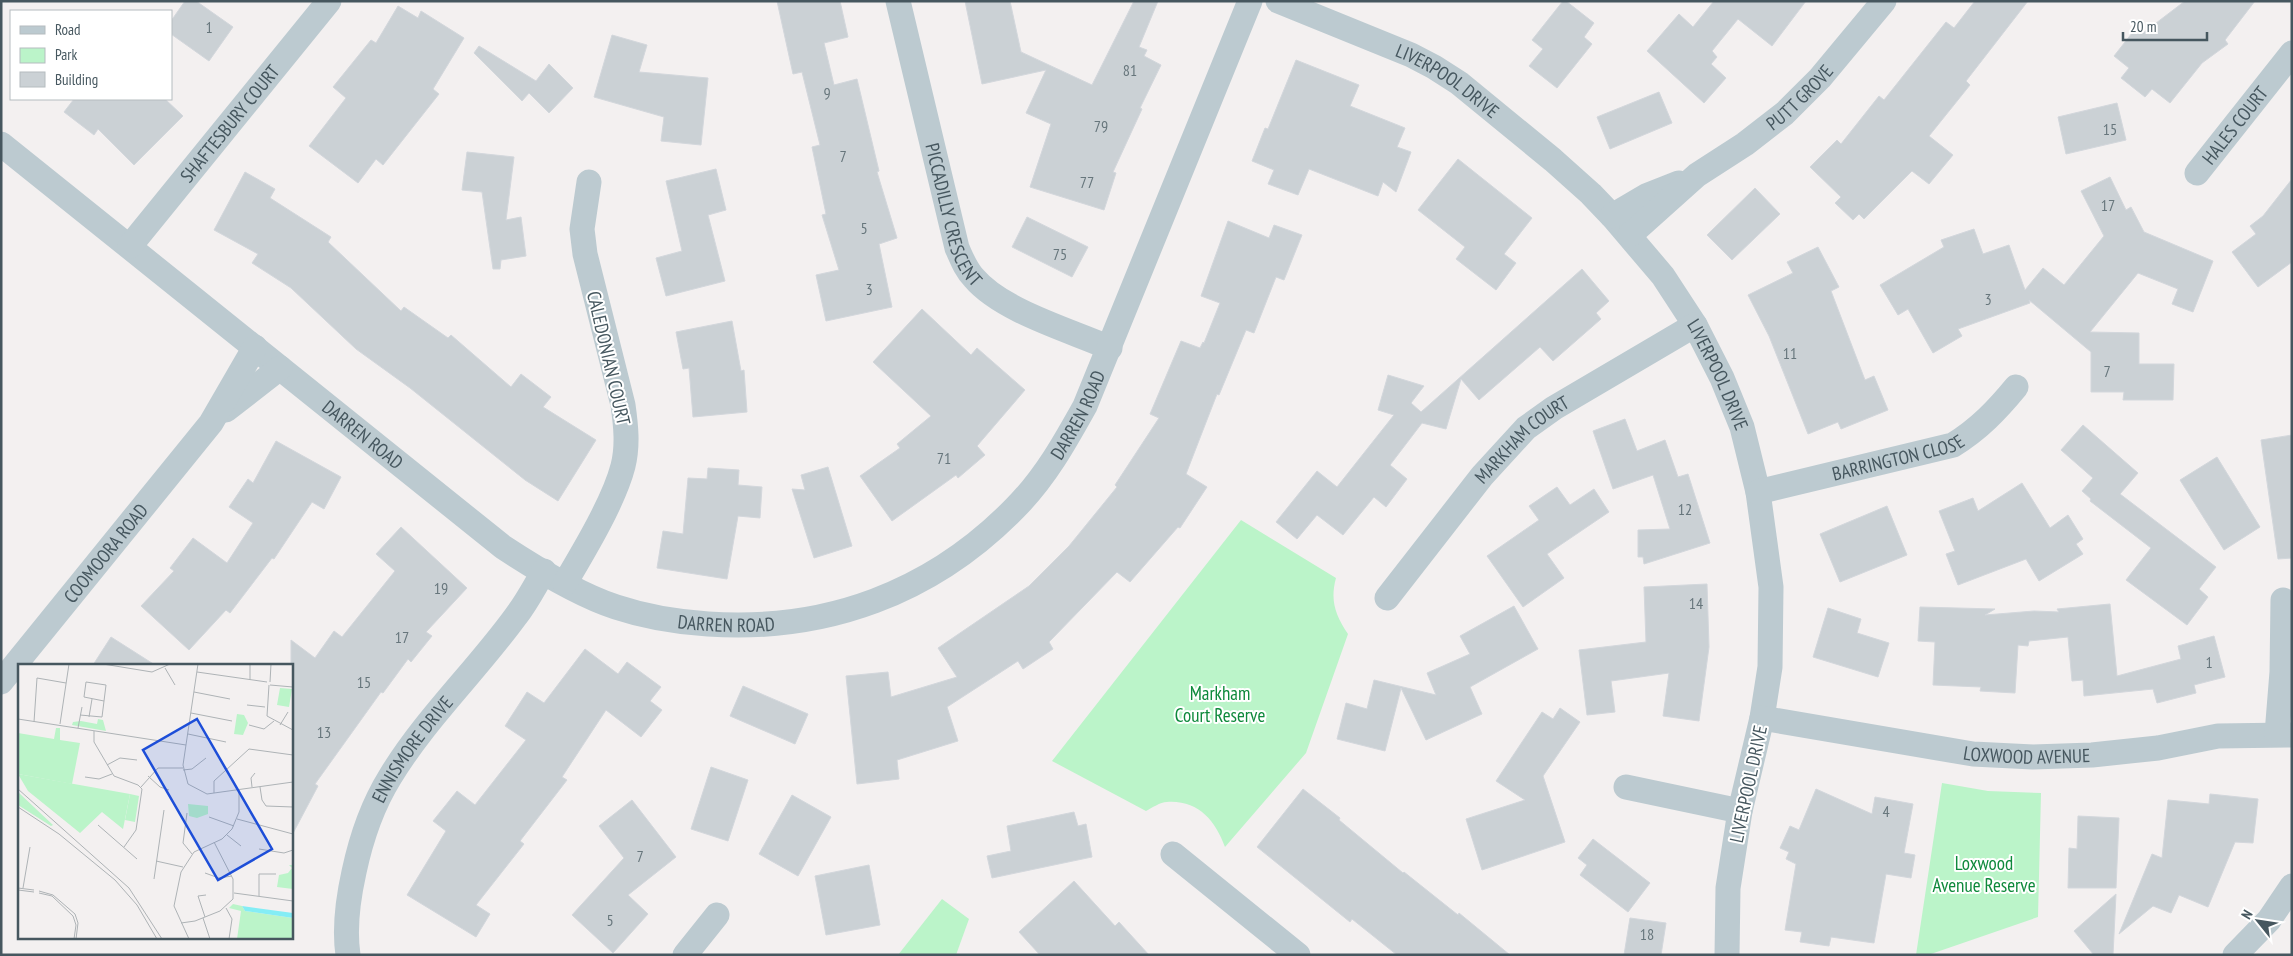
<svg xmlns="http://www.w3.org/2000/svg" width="2293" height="956" viewBox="0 0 2293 956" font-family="'PT Sans Narrow',sans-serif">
<rect width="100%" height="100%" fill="#f3f0f0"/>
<g fill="#bbf4c9">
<path d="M1241,520L1336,578C1330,600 1335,615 1348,634L1306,753L1225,847C1215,820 1198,800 1167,802C1160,802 1152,808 1146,811L1052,761Z"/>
<path d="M1942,783L1988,791L2041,793L2038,917L1928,955H1916Z"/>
<path d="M942,899L969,919L956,955H898Z"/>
</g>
<g fill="#cbd1d5" stroke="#d3d7dc">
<path d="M185,1H196L233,27L209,61L171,34V21Z"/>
<path d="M777,1H840L848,37L824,43L834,85L857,79L879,171L877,172L897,238L879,244L892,307L826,321L816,275L839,270L822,215L826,214L812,147L820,145L802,72L793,74Z"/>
<path d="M965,1H1010L1021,52L1092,85L1134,1H1158L1139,47L1147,50L1144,56L1161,65L1140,108L1142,109L1113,172L1116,173L1104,210L1030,187L1051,124L1026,113L1046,70L982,84Z"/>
<path d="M1563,1H1566L1594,23L1584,37L1592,44L1557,88L1529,66L1543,49L1532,40Z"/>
<path d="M1714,1H1806L1772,46L1738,19L1712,51L1717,57L1711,64L1726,78L1704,103L1647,51L1679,14L1693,27Z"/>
<path d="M1975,1H2028L1966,81L1970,85L1929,136L1953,155L1929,184L1912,171L1864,219L1859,214L1853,220L1835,203L1841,197L1810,167L1837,140L1841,144L1879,96L1884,100L1946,22L1954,28Z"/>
<path d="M2185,1H2255L2225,40L2228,44L2202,63L2170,103L2152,89L2145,97L2121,78L2129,68L2114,56L2136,28L2143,33Z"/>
<path d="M398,6L418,18L421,11L464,38L433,89L439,94L383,165L376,159L358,183L309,146L346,98L333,87L371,40L376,43Z"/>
<path d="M612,35L647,45L639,72L708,78L701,145L661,141L664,117L594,97Z"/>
<path d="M479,46L536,81L549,64L573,88L549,113L529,93L522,101L474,53Z"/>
<path d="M1296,60L1359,85L1350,106L1405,128L1397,147L1411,152L1396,192L1383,182L1378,196L1309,169L1298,195L1268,184L1274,170L1252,161L1265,128L1268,129Z"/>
<path d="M1659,92L1672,123L1610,149L1597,117Z"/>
<path d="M74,99H165L183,116L134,165L98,129L94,135L64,112Z"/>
<path d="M2117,103L2126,140L2066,154L2058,117Z"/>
<path d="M467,152L514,157L506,220L521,217L526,256L501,260L500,269H493L482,192L462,190Z"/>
<path d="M1458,159L1532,218L1504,254L1516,263L1496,290L1456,259L1465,247L1418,210Z"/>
<path d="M716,169L726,210L708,215L725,281L666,296L656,258L682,251L666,181Z"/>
<path d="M245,172L275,189L270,198L331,237L328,242L401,311L404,307L448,338L451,335L511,387L521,374L551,397L543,407L596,440L558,501L525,480L410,388L356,349L291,288L252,263L258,254L214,230Z"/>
<path d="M2110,177L2126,210L2131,207L2144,232L2213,261L2193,312L2172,304L2178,289L2138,273L2090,332L2139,333V364H2174L2173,400H2123L2124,392H2091V352L2029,300L2030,303L1958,329L1962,336L1933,353L1908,309L1898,315L1880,285L1944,247L1941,240L1974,229L1983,254L2009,245L2025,290L2043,268L2064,285L2104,236L2081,191Z"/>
<path d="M2292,179V262L2258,287L2232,252L2256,234L2250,226L2263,216Z"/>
<path d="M1755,188L1780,214L1732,260L1707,235Z"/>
<path d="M1027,217L1088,247L1072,277L1012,247Z"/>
<path d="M1228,221L1269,238L1274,225L1302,235L1284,280L1276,277L1254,333L1246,330L1219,395L1217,394L1186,474L1207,487L1180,528L1178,527L1130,582L1117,572L1049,642L1053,649L1023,669L1018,661L947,707L958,741L897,760L899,779L857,784L846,676L888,672L891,697L957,677L938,648L1029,586L1069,546L1117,487L1115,485L1159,418L1150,414L1181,341L1200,348L1203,342L1204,343L1220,303L1201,296Z"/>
<path d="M1818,247L1839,287L1831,291L1865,380L1874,376L1888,410L1841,429L1838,422L1808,434L1769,336L1748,295L1793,273L1787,262Z"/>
<path d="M1582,269L1609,301L1596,313L1601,319L1553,361L1540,347L1479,400L1461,379L1446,429L1422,423L1390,465L1407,479L1386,507L1374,497L1343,535L1317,515L1297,539L1276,522L1317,471L1337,487L1394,415L1378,410L1388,375L1424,386L1411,403L1421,412Z"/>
<path d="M922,309L971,355L977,348L1025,390L977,446L985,455L958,478L956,475L892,521L860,476L900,448L897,444L931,416L873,362Z"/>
<path d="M732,321L741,371L744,370L747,412L693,417L689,368L683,369L676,332Z"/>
<path d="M1625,419L1637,451L1665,440L1678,477L1688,474L1710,543L1644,564L1643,557H1638V530L1670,529L1653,475L1613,489L1593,431Z"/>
<path d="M2083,425L2138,473L2120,494L2216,567L2199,589L2208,597L2187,625L2126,580L2151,548L2090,501L2091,499L2082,491L2093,478L2061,450Z"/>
<path d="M2292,435V558L2278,559L2261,440Z"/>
<path d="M276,441L341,477L324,509L312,502L274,559L272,558L230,613L226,610L189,650L141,606L174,571L170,568L193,538L227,563L253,523L229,507L248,479L253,483Z"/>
<path d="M2217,457L2260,527L2224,550L2180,480Z"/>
<path d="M828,467L852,546L814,558L792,489L805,490L801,475Z"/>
<path d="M708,468L739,470L738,485L762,487L760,518L738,516L727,579L657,568L663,531L683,534L688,478L707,479Z"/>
<path d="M2022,483L2050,528L2068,515L2083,539L2076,544L2083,554L2039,581L2026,559L1958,585L1946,554L1955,551L1939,511L1973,498L1978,511Z"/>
<path d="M1557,487L1570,505L1594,489L1609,512L1547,554L1564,578L1523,607L1487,556L1539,520L1529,506Z"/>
<path d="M1887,506L1907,555L1840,582L1820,534Z"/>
<path d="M401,527L467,588L426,632L432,636L411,662L408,659L383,693L381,692L315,784L318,786L291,837V640L315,658L334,631L342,637L395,571L376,554Z"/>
<path d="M1707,584L1709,647L1699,721L1663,716L1669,673L1611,681L1615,712L1587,715L1579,650L1646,642L1644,587Z"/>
<path d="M2110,604L2117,676L2181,659L2178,646L2214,636L2225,677L2194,685L2196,693L2157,703L2153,689L2084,696L2083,680L2072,681L2068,637L2029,641L2028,646L2018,645L2015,693L1980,691L1981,687L1933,685L1935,642L1918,641L1920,607L1995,609L1985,615L2034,611L2059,612L2057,609Z"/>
<path d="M1514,606L1538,649L1470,687L1482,714L1426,740L1401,688L1385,751L1337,739L1346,703L1367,709L1374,680L1436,695L1427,673L1470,654L1460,636Z"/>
<path d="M1828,608L1861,619L1857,633L1889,643L1878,677L1813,657Z"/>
<path d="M111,637L155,665H93Z"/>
<path d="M585,649L618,674L627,662L661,687L650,701L662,710L641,737L606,710L562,777L567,780L520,841L524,844L476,905L490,914L476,937L407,895L446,831L433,821L457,791L475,805L526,740L505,726L527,692L544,703Z"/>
<path d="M743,686L808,714L795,744L730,716Z"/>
<path d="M1560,708L1580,722L1543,776L1565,842L1482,870L1466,819L1525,800L1496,781L1542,712L1553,719Z"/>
<path d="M711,767L748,780L728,841L691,829Z"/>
<path d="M1303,789L1340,818L1339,820L1403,873L1404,872L1458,915L1459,913L1510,955H1397L1352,919L1350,922L1257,847Z"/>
<path d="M1816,789L1872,814L1875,797L1913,804L1904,853L1915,855L1911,878L1886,874L1874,943L1831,937L1829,946L1800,942L1802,932L1785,930L1796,864L1786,859L1789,852L1780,848L1790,826L1799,830Z"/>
<path d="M2210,794L2258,799L2253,843L2235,842L2208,907L2179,895L2171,913L2153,906L2119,934L2152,854L2162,858L2168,800L2209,804Z"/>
<path d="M792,795L831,817L798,876L759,854Z"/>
<path d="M632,800L676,857L628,895L648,914L613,953L572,915L624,858L599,826Z"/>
<path d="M1074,812L1078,826L1086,824L1092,857L992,878L987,856L1011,851L1007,826Z"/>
<path d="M2078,816L2119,818L2116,888H2068L2069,848L2077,849Z"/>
<path d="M1593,839L1650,883L1628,912L1580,875L1587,865L1578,858Z"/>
<path d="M869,865L880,925L826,935L815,876Z"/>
<path d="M1074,881L1115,926L1119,922L1149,955H1040L1019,932Z"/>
<path d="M2116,894L2113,955H2094L2074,931Z"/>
<path d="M1630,918L1666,923L1661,955H1624Z"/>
</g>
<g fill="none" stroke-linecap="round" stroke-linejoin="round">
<g stroke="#bccad0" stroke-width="25">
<path id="s1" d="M898,1L957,248C962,259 966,270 974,278C1002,311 1069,330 1110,348"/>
<path id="s2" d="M1278,1L1411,55L1434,67L1459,83L1553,160L1591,194L1612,216L1663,276L1695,325L1722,378L1742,427L1758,492L1771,587L1770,667L1762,718L1740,811L1728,888L1727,955"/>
<path id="s3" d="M1,144L503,547C535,568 579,595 616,607C646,617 677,622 708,624C826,632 932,593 1015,508C1045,478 1065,442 1085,406L1250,1"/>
<path id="s4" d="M2197,173L2292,53"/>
<path d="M1612,216L1646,196L1679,183"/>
<path id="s5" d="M1630,235L1697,175L1745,144L1785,113L1820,78L1884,1"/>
<path id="s6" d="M130,246L329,1"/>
<path d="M226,410L280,368"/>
<path id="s7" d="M1758,492L1953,445C1979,429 1997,410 2016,387"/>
<path d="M565,583C584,551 614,501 623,466C628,446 626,426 623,405L585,254L582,229L589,182"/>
<path id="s8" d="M1387,598L1482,476L1526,428L1554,408L1695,325"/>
<path id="s9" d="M1,682L211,423L255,347"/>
<path id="s10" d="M1762,718L1973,754L2033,757L2092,755L2158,748L2218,736L2292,735"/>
<path d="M2277,734L2282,672L2283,600"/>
<path d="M1626,787L1740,811"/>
<path d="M1173,854L1298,955"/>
<path id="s11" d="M348,955C344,928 348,899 354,872C361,839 372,806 390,777C425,719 476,671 516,616C527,602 535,586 544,571"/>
<path d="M685,955L717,915"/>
<path d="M2235,955L2269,920L2292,886"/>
</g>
</g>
<g text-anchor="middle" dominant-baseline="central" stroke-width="4" stroke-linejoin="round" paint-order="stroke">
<g font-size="16" fill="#67767c">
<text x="209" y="27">1</text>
<text x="1130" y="70">81</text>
<text x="827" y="93">9</text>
<text x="1101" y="126">79</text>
<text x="2110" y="129">15</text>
<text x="843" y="156">7</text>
<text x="1087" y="182">77</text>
<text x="2108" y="205">17</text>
<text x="864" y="228">5</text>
<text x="1060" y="254">75</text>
<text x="869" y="289">3</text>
<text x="1988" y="299">3</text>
<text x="1790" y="353">11</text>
<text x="2107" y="371">7</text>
<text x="944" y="458">71</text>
<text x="1685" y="509">12</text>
<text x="441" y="588">19</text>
<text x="1696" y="603">14</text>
<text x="402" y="637">17</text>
<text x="2209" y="662">1</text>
<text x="364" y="682">15</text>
<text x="324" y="732">13</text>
<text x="1886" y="811">4</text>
<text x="640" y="856">7</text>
<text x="610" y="920">5</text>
<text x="1647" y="934">18</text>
</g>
<g font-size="19" fill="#46575f" stroke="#fff">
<text stroke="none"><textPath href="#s2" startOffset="188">LIVERPOOL DRIVE</textPath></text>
<text stroke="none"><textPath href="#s5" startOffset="219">PUTT GROVE</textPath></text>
<text stroke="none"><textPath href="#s6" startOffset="158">SHAFTESBURY COURT</textPath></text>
<text stroke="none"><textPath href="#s4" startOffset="61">HALES COURT</textPath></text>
<text stroke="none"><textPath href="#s1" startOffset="221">PICCADILLY CRESCENT</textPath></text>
<text transform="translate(609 358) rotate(77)">CALEDONIAN COURT</text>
<text stroke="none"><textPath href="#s2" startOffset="594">LIVERPOOL DRIVE</textPath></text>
<text stroke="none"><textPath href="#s3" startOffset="1318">DARREN ROAD</textPath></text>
<text stroke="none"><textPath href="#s3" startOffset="464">DARREN ROAD</textPath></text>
<text stroke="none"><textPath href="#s8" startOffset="209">MARKHAM COURT</textPath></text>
<text stroke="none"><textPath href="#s7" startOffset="144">BARRINGTON CLOSE</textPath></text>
<text stroke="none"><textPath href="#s9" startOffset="166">COOMOORA ROAD</textPath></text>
<text stroke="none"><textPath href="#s3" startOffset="884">DARREN ROAD</textPath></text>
<text stroke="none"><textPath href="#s11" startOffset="221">ENNISMORE DRIVE</textPath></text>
<text stroke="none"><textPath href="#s10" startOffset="268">LOXWOOD AVENUE</textPath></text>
<text transform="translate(1748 784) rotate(-78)">LIVERPOOL DRIVE</text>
</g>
<g font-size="19" fill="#0e893b" stroke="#fff">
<text x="1220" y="693">Markham<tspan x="1220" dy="22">Court Reserve</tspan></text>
<text x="1984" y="863">Loxwood<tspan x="1984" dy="22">Avenue Reserve</tspan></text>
</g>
</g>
<g transform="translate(18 664)">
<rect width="275" height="275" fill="#f3f0f0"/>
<path d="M0,128L35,161L33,162L0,141Z" fill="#bbf4c9"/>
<path d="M0,110L112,130L105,165L84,148L62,169L10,127Z" fill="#bbf4c9"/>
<path d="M262,24L274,25L271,43L259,41ZM219,50L226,51L230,59L225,71L216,70ZM80,55L85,56L88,67L54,61L55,58L63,57L79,60ZM38,64H42V76L62,79L54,120L0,110V69L36,75ZM112,130L121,132L117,158L107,156ZM170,140L190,142V150L179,154L171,152ZM271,201H275V225L259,223L261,211L270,209L274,204ZM215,240L224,242L227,247L275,254V275H219L223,247L211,244Z" fill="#bbf4c9"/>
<path d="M224,242L275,249V254L227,247Z" fill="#84edf5"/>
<path fill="none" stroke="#aeb3b6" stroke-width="1" d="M85,0L134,8L152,0M180,0L165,101L170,120L189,130L275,118M147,4L157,21M179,8L249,18M232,16V0M68,18L88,21L86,37L66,33ZM252,18L253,0M251,21L249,52L275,66M252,21L275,23M176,28L212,35M229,41L247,43M173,49L214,57M62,51L84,53L86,37M71,53L74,35M0,55L168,81M16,58L19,14L48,19M42,60L51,0M231,61L246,65L256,57M262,61L270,48M60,64L64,43M76,67V78L96,112L120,121L124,125L118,166L106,183M170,70L208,78M89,101L102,94L119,96M165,106L174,105L188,94M130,112L142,123L151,126M67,113L81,115L94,110M123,123L140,104H165M234,123L233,114L237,109M242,123L244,136L248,142L275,143M0,125L111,224L144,275M196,129V117L231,85L275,91M0,143L41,170L97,216L119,241L139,275M169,149L165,179L174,190M191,153L216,162M219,155L275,170M80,161L119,195M209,171L223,182M241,185L266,189L275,186M138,197L165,203M187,209L201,214L214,212M136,215L146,146M0,224L16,226M5,224L12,183M0,226L16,228M21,227L35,231L57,250L60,259L58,275M21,229L34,232L55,252L58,261L56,275M216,229L275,237M241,232V210H258M208,244L214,255L211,275M187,253L180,232L188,231M185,254L192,275M163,259L177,257L202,247L215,235V215L196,178M171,275L156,242L163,208L176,188L204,175L214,165L221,148V126"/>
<path fill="#1d4ed8" fill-opacity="0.15" stroke="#1d4ed8" stroke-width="2.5" d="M179,55L254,185L200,216L125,86Z"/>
<rect width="275" height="275" fill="none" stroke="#46575f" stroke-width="2.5"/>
</g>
<rect width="2293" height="956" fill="none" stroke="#46575f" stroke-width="5"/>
<rect x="10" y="10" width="162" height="90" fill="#ffffff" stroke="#b5bcbf"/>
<rect x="20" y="26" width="25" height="8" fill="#bccad0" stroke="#b5bcbf"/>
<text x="55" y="35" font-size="15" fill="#46575f">Road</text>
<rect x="20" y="48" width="25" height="15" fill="#bbf4c9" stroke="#b5bcbf"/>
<text x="55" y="60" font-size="15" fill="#46575f">Park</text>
<rect x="20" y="72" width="25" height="15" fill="#cbd1d5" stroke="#b5bcbf"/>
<text x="55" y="85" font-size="15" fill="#46575f">Building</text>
<g transform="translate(2258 921) rotate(300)" stroke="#ffffff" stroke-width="4" paint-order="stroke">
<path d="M0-4L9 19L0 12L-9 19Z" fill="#46575f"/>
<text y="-8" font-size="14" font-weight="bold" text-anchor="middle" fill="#46575f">N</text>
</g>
<path d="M2123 32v8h84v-8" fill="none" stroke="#46575f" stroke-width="2.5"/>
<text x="2130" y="32" font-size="15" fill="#46575f" stroke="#ffffff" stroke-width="4" paint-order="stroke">20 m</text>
</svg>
